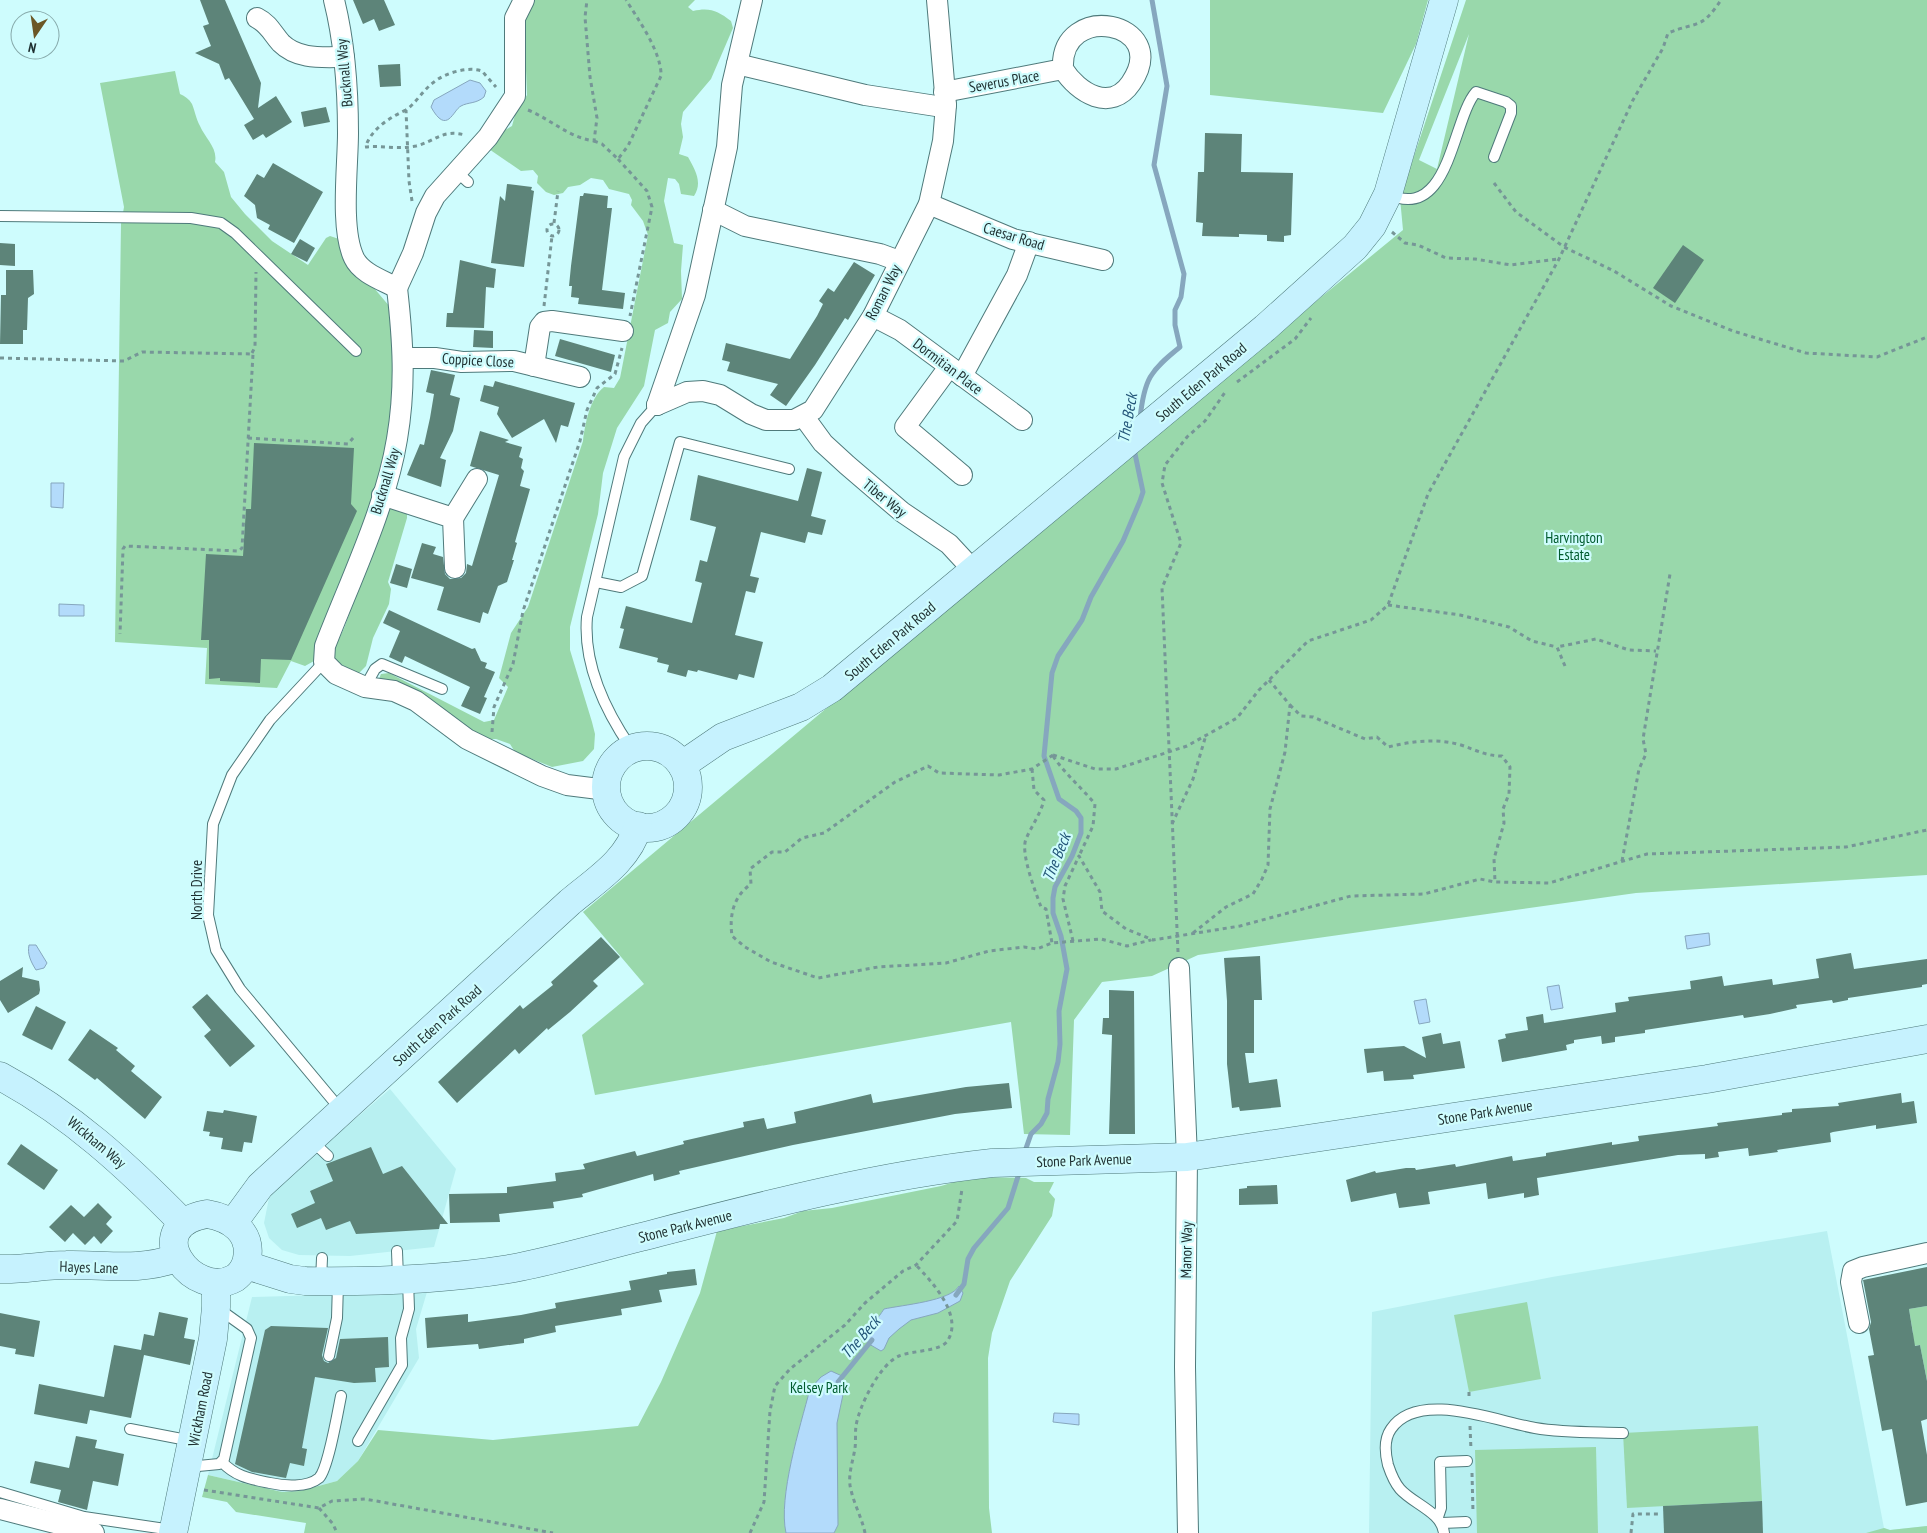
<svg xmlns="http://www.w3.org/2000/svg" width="1927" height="1533" viewBox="0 0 1927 1533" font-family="'PT Sans Narrow',sans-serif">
<rect width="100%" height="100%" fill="#cefcfd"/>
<g fill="#b8f0f1">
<path d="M390,1089L456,1169L434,1247L350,1256L299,1255L282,1250L269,1238L264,1223L269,1198L282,1182Z"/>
<path d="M1827,1231L1884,1528L1890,1530L1927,1526V1533H1369L1372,1312L1552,1277Z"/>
<path d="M427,1292L416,1329L419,1358L358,1461L337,1481L300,1491L282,1492L208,1475L252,1297Z"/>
</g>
<g fill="#99d8ab" fill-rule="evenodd">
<path d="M534,0H695L688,7L693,11C710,7 718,11 731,21L733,28L711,79L683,112L681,124L683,137L679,154L688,157C695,170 703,182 694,196L681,194L679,184L675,179L668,178L664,201L674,243L683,245L681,271L682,299L670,312L668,323L655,330L644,386L617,428L603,473L598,514L570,627V650L592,722L595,734L594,749L583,761L552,767L515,752L510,744L496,739H487L379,679L381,674L389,673L484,722L494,720L508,687L499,678L511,633L528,607L583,441C585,424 590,398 604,387L614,388L620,378L648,235L643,221L631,205L632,200L629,194L609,189L603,180L591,178L580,185L568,187L563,193L554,195L546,192L537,183L538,176L533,170L521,171L486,147L498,134L512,126L515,115L527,95L524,21Z"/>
<path d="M1210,0H1428L1416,44L1383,113L1210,95Z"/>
<path d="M1466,0H1927V875L1636,893L1198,955L1152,976L1102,982L1074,1020L1070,1135L1024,1134L1011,1022L595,1095L582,1035L644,984L583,912L1160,429L1403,230L1400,198ZM1469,34L1437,169L1419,160Z"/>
<path d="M175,71L180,94C185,96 189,99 192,104C195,111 196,119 200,126C205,138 218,148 215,162L224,172L231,197L245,214L272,241L308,265L326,238L330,236L339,239L354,274L374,288L390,307L396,353L390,429L373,502L361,529L345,576L336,590L326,623L319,633L314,661L305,666L291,661L277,688L205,684L207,648L115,642L121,224L124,207L100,83Z"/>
<path d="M391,507L407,513V518L388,582L391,589L389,604L373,638L366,666L359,673L354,672L332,659C334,646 342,635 346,623C358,590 370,535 391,507Z"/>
<path d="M971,1177L1026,1178L1034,1182H1054L1049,1192L1055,1199L1052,1216L1010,1281L992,1333L988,1358L989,1508L992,1533H304L306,1523L236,1512L227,1502L202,1497L208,1475L282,1492L300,1491L337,1481L358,1461L378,1430L493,1440L638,1426L661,1382L700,1293L717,1231L784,1218L803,1211L832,1208L941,1186Z"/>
<path d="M1527,1302L1541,1379L1469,1392L1454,1315Z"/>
<path d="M1927,1306V1381L1920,1345L1895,1349L1893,1337L1913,1333L1909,1309Z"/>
<path d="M1758,1426L1762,1501L1627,1508L1623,1433Z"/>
<path d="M1596,1447L1598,1533H1477L1475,1450Z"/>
<path d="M1927,1526V1533H1866L1884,1528L1890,1530Z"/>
</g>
<g fill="#b3dbfb" stroke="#86a7be">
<path d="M470,80L480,83L486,91L484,97C476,104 468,102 461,106C453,110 447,136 431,107L434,100Z"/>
<path d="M51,483H64L63,508L51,507Z"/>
<path d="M59,604L84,605V616H59Z"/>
<path d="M1709,933L1710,945L1687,949L1685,936Z"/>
<path d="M29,945H36L47,963L44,968L36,970C31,962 27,954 29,945Z"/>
<path d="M1559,985L1563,1008L1551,1010L1547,987Z"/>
<path d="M1426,999L1430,1022L1419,1024L1414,1001Z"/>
<path d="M959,1286L963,1293L960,1301L938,1313L911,1320L899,1329L889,1338L884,1349L881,1351L869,1344L859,1332L860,1328C873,1326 878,1318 884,1309C902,1305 951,1301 959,1286Z"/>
<path d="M831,1371L842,1376L844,1390L837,1423L838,1525L834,1533H786C778,1497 800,1427 810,1389L821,1377Z"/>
<path d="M1054,1413L1079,1414V1425L1053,1422Z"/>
</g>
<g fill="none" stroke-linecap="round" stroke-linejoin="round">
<g stroke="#86a7be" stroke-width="5">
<path d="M1140,419C1144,379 1150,371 1180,347L1175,325V310L1181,297L1184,274L1154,165L1167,86L1152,0"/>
<path d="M1024,1154L1031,1134L1041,1124L1047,1113L1048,1099L1058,1062L1060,1044L1059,1011L1067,969L1061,936L1053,913V898L1055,887L1072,856L1081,833V818L1076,811L1059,799L1044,756L1052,673L1058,656L1082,620L1091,597L1123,541L1140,501L1143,492L1134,449"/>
<path d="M956,1295L964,1284L968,1259L974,1248L1008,1208L1020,1170"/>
<path d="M838,1382L872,1340"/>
</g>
</g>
<g fill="#5d8479">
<path d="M200,0H225L261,83L258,108L276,96L292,122L266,138L263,134L253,140L244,125L254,119L229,78L225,80L219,64L195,53L211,46L203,26L209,24Z"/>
<path d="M353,0H384L395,25L379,31L374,19L363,24Z"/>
<path d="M400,64L401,86L380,87L378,65Z"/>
<path d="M326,107L330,122L304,127L301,112Z"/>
<path d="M1205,133L1242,134L1241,172L1293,173L1291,235L1284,236V242L1267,241V235L1239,234V237L1202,236L1203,223L1196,222L1198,172H1204Z"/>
<path d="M273,163L323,192L294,243L268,229L270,225L257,218L255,205L244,196L257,174L264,178Z"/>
<path d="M507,184L532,187L531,190L534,191L524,267L491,263L500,196L505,201Z"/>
<path d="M584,193L608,196L607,208H612L602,290L625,293L623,309L578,304L579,298L571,297L572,286H569L571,266L580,196H583Z"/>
<path d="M300,239L315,248L307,262L291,254Z"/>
<path d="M0,243L15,244V266L0,265Z"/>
<path d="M1683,245L1704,260L1675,303L1653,288Z"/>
<path d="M460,260L496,269L494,288L486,287L484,328L446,327L447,313H453Z"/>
<path d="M854,262L875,275L848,320L845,318L815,365L786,406L770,395L778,384L727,371L730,362L722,360L726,343L790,359L817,316L823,304L819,301L828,288L834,292Z"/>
<path d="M6,270H33L34,294L28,298L27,330H23V344H0L1,295H6Z"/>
<path d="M474,330L493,331V348L473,347Z"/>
<path d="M560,339L615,355L611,372L555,356Z"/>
<path d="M431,370L455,375L450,395L460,398L453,431L440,458L446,460L441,487L407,475L420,444L424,445L430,418L434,394L426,392Z"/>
<path d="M495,381L575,403L568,427L561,425L556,443L544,419L512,438L497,414L499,407L480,401L484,385L493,387Z"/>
<path d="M480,431L509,440L505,442L522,447L519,457L523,459L521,468L524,471L520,486L530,489L515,542L517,543L512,560H514L507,582L498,586L488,614L483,612L480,623L437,610L444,587L411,578L422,543L436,547L433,554L443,557L445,574L450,579L461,578L466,573L467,564L472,566L499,475L470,466Z"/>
<path d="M254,443L354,448L351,504L357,511L291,660L261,659L260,683L220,681V678L209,679V640H201L206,554L243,556L246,509H251Z"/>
<path d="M807,468L822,472L811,516L826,520L822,535L808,532L805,543L761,532L750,576L759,578L755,593L746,591L735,635L763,642L754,678L739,674L737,680L698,670L697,672L688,670L686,677L667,672L669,665L657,662L658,658L619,648L624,629L620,628L626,606L692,623L702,583L695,581L700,560L707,562L716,527L690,520L698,475L798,501Z"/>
<path d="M396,564L412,569L407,588L390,583Z"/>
<path d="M389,610L472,649L475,648L481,661L487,663L485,668L495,672L484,697L487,698L480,714L461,706L470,687L405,656L402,663L389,657L400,631L383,623Z"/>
<path d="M601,937L620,957L593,981L598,986L570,1012L548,1030L547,1028L519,1054L515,1049L457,1103L438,1082L520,1005L523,1009L553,985L551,982Z"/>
<path d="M1851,953L1854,969L1927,959V984L1922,985V987L1848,998V1000L1833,1003L1832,1000L1796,1005L1797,1008L1770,1014L1744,1018L1743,1015L1645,1030V1033L1615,1037V1042L1602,1044L1601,1036L1574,1040V1043L1566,1045L1567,1050L1502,1062L1498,1040L1506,1038L1505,1034L1528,1030L1526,1017L1543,1014L1544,1023L1616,1012L1615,1003L1629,1001L1628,997L1691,989L1690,981L1722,976L1724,986L1772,979L1773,985L1819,978L1816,959Z"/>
<path d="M1260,956L1262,1000H1254V1053H1245L1249,1083L1277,1079L1281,1107L1240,1111L1239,1107L1232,1108L1227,1064V1001L1224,958Z"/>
<path d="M23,967L22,977L39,981L40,990L39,994L8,1013L0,1000V981Z"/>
<path d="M1109,990L1134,991L1135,1134H1109L1112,1035L1102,1034L1103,1018H1109Z"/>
<path d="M207,994L255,1046L230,1067L204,1036L211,1030L192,1007Z"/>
<path d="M36,1006L66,1022L52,1050L22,1035Z"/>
<path d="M90,1029L118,1048L116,1050L135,1066L131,1071L162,1097L145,1119L97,1078L95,1080L68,1060Z"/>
<path d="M1441,1033L1443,1044L1460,1041L1465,1068L1413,1075L1414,1079L1384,1081L1383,1071L1367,1073L1364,1049L1404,1046L1426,1058L1422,1037Z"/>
<path d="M1009,1083L1012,1108L955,1114L793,1145L679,1171L680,1174L654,1181L653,1174L582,1194L583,1197L553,1202L554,1208L499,1214L500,1222L450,1223L449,1194L507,1193V1187L556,1181L555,1173L585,1169L583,1164L635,1151L637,1156L684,1144L683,1141L744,1127L743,1122L764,1118L767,1129L796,1123L794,1112L871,1094L873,1103L966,1087Z"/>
<path d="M1901,1093L1902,1103L1914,1101L1917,1123L1876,1129V1125L1833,1132L1830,1133L1831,1142L1777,1150L1778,1152L1749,1156L1748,1148L1718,1152L1719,1157L1705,1159V1154L1678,1155L1537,1178L1539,1195L1524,1198V1193L1488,1199L1486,1183L1428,1192L1430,1204L1399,1208L1396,1193L1351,1202L1346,1180L1375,1171L1376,1173L1406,1168H1415L1416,1170L1455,1164L1456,1167L1512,1156L1513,1161L1546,1156V1153L1612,1142V1145L1639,1141L1638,1136L1718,1126L1717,1123L1782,1115V1113L1792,1112V1109L1839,1106L1838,1103Z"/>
<path d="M224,1110L257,1116L252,1143L244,1142L242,1152L221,1149L223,1138L209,1136L210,1132L203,1131L207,1111L223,1113Z"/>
<path d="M21,1144L58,1170L44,1190L7,1164Z"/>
<path d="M371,1147L383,1174L402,1166L448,1224H440L439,1229L356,1234L350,1221L326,1230L321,1218L297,1228L291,1214L315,1203L310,1191L333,1181L326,1164Z"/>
<path d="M1277,1185L1278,1204L1239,1205V1189L1247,1188V1186Z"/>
<path d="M98,1203L112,1217L106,1224L113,1231L101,1244L94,1236L85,1245L73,1233L65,1242L49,1227L71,1205L84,1217Z"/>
<path d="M1927,1267V1306L1909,1309L1915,1346L1920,1345L1927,1381V1419L1921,1421L1927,1455V1502L1906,1506L1892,1429L1882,1431L1868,1356L1874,1355L1869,1329L1871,1322L1863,1280Z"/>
<path d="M695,1269L697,1285L659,1290L662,1302L621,1309L622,1315L555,1326L556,1332L524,1339V1343L479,1349L478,1344L427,1348L425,1318L468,1314V1322L521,1315L556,1308L555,1303L631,1290L629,1281L667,1274V1272Z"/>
<path d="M159,1312L188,1318L184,1338L195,1340L190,1365L144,1355L131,1418L90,1410L87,1424L34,1414L39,1384L104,1397L114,1345L141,1350L144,1334L154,1336Z"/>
<path d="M0,1313L40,1321L34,1357L15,1354L16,1349L0,1346Z"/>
<path d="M271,1326L328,1328L322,1355L324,1361L328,1363L336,1358L340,1339L388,1337L389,1367L375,1368L376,1382L354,1383L315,1377L302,1448L307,1449L304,1466L290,1463L286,1478L252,1472L235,1464L265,1330Z"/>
<path d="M76,1436L97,1440L95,1448L124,1454L118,1486L93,1481L87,1510L58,1502L61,1490L30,1483L35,1461L69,1468Z"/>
<path d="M1762,1501L1763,1533H1664L1663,1506Z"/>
</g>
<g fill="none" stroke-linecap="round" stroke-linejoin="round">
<g stroke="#4f7a7b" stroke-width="12">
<g id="lane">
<path d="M456,171L468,182"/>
<path d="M1388,194C1450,223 1452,119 1476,92L1506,102L1511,106V113L1494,157"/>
<path d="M0,216L191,218L221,223L235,233L356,351"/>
<path d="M596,582L621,587L642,576L680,442L789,469"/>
<path d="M324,662L270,720L232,775L213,824L208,915L216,950L240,989L341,1110"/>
<path d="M365,687L375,669L382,664L442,689"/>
<path d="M631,748C605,710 583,664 587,617L624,457L641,423L657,405"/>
<path d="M311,1140L328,1156"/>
<path d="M397,1251L398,1278"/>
<path d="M321,1281L322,1258"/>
<path d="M329,1356L337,1318L338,1283"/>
<path d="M130,1429L192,1441"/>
<path d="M358,1441L402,1365L401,1338L409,1309L408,1281"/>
<path d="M222,1462C236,1477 251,1479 270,1483C284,1486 307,1488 319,1478C328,1469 338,1411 341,1396"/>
<path d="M188,1467L219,1464L224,1459L251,1338L247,1329L219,1309"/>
<path d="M0,1492L84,1517L172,1530"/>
<path d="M1438,1517L1441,1508L1440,1462L1467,1461"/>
<path d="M1442,1523L1466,1522"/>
<path d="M1444,1533C1442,1512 1413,1504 1400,1489C1394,1482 1391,1474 1388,1465C1385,1453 1384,1439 1391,1429C1418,1389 1498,1422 1535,1428C1564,1433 1594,1432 1623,1433"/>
</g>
</g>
<g stroke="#4f7a7b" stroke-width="22">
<g id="street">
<path d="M334,0C345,44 348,88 348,133C348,166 340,229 354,258C361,273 382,280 397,288"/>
<path d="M257,18C269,24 272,33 281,43C298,60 323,57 344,57"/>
<path d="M737,64L865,95L936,106L946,105"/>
<path d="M944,92L1063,69C1078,93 1111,113 1131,83C1173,21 1059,0 1063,69"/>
<path d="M929,204L1013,239L1103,260"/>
<path d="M713,210L745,226L880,254L899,261"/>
<path d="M397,288C403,341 406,386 397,439C386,507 350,581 325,646L324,662L336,674L365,687L394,691L416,701L467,739L542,776L567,785L607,790"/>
<path d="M397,288L413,253L426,213L435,196L488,137L515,96V18L524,0"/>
<path d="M873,316L900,330L1022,420"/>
<path d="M404,358H435L462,362L514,361L580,377"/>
<path d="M534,366L540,327L544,322L552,321L623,331"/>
<path d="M949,367L905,427L962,475"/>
<path d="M962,376L1017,275L1029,242"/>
<path d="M657,405L687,392L703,391L720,395L751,414L766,420H794L813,410L873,316L929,204L943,141L946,105L937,0"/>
<path d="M657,405L695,295L727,147L732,85L752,0"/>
<path d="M804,417L823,443L847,465L902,512L949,544L974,571"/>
<path d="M382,495L453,518L455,568"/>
<path d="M453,518L477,479"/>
<path d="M1179,968L1187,1157L1185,1367L1188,1533"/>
<path d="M1859,1323L1851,1282L1853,1271L1863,1267L1927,1253"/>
<path d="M0,1509L94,1533"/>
</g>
</g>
<g stroke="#4f7a7b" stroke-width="29">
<g id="secondary">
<circle cx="647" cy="787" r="41"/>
<path d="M682,765L723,737L801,707L832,688L1265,328L1355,247L1372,226L1388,194L1444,0"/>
<path d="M0,1076C71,1114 127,1166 183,1223"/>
<path d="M207,1214C231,1218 252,1232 247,1259C246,1266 241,1274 235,1278C193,1302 137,1226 207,1214Z"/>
<path d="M233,1223L260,1186L570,902C596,880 628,861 638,826"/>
<path d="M246,1265L290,1279L305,1281C373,1282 441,1280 509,1269C553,1261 597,1248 641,1237C757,1207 873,1176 992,1163L1187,1157L1707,1079L1927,1039"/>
<path d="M0,1269C22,1270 44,1265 66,1265C107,1264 136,1272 177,1258"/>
<path d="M173,1533L213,1339L216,1307V1283"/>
</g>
</g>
<g stroke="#769697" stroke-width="3" stroke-dasharray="4 4" stroke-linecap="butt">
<path d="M528,110C552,120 568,137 594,141L597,118L590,77L585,17L587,0"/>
<path d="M594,141L602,144L618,159L628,146L661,76C662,53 638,19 626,0"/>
<path d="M367,143C374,127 391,117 406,110"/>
<path d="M365,147C381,145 398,150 416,146C436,141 442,129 465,135"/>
<path d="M618,159L647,191L652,207L630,316"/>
<path d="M1494,183L1516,212L1564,247L1614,271L1671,306L1733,331L1806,353L1877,357L1927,337"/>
<path d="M412,201L409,181L406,110C417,102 423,90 434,82C445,73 468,66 482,71L496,87"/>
<path d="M554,223L558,191"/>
<circle cx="553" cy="230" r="6"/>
<path d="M1392,232L1405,243L1418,245L1446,258L1475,259L1511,265L1558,259"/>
<path d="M544,306L552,236"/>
<path d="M252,353L255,347L256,272"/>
<path d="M0,358L124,361L142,352L253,354L242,548L239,551L125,546L123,549L120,634"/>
<path d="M1237,382L1295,339L1311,318"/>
<path d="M248,438L348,444L354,437"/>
<path d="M1388,605L1460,615L1509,627L1532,641L1557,647"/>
<path d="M1565,666L1557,647L1596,639L1629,650L1656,651"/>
<path d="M1290,705L1301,716L1313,717L1365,739L1377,737L1388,747C1412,741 1437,738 1461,745C1476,750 1486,756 1502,756L1510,767L1509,794L1503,809L1504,823L1494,859L1495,882"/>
<path d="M492,732L494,707L513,664L523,611L580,441L587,410L597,388L615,374L622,348"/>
<path d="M1053,755L1095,769H1116L1187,746L1237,718L1259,690L1308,641L1371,620L1388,605L1428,494L1559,259L1633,100L1663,48L1668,33C1698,21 1701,30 1721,0"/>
<path d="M1053,755L1032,769L999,775L939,773L928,766L895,782L824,833L802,838L785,852H772L750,869L751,884C734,896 729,914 732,936L745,947L771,962L818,978L878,967L946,963L989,951L1024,947L1037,949L1052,943L1101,939L1127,946L1151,940"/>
<path d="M1053,756C1065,774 1081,787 1095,804L1093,826L1079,856"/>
<path d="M1032,769L1034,790L1044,800C1040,815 1032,825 1026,839C1020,853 1036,893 1041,907L1046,909L1052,943"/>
<path d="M1172,824L1193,779L1206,735"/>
<path d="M1622,861L1639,769L1646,754L1643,739L1670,574"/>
<path d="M1193,933L1226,907L1253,894L1262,879L1268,865L1270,809L1285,752L1290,705L1269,680"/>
<path d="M1073,941L1063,899L1065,886L1079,856L1100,892L1102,911L1126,929L1153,940L1240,926L1351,896L1424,894L1480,879L1495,882L1549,883L1647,854L1846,847L1927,830"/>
<path d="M1178,952L1162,588L1181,543L1162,483L1165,465L1187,437L1205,421L1226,391"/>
<path d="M1469,1392V1400"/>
<path d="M1470,1426L1471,1450"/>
<path d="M1472,1473L1473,1512"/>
<path d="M204,1490L319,1508L332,1501L365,1499L553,1533"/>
<path d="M319,1508L333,1524L337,1533"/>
<path d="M750,1533L764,1502L770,1411L775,1386L790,1369L845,1325L865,1303L903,1271L916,1265L957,1221L962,1189"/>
<path d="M865,1533C862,1518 854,1504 851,1490C847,1476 853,1462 855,1448C856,1441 855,1433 856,1426C859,1406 880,1364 899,1356C913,1350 941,1352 948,1340C963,1315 932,1282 916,1265"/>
<path d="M1631,1533L1633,1514H1658"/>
</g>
<use href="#lane" stroke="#fff" stroke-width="10"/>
<use href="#street" stroke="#fff" stroke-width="20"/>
<use href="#secondary" stroke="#c6f2fe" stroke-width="28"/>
</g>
<g text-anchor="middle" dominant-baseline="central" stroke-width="4.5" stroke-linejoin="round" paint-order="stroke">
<g font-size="15" fill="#1d2e2f" stroke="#cefcfd">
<text transform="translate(344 73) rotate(-95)">Bucknall Way</text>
<text transform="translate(1004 81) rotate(-10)">Severus Place</text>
<text transform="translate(1014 236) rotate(17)">Caesar Road</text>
<text transform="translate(883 292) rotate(-63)">Roman Way</text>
<text transform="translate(478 360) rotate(3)">Coppice Close</text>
<text transform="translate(948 366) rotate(37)">Dormitian Place</text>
<text transform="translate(1201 382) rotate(-40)">South Eden Park Road</text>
<text transform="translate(385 481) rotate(-73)">Bucknall Way</text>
<text transform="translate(885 498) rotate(39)">Tiber Way</text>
<text transform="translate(890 641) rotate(-40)">South Eden Park Road</text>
<text transform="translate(196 890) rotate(-90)">North Drive</text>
<text transform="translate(437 1025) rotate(-42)">South Eden Park Road</text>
<text transform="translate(1485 1112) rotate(-9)">Stone Park Avenue</text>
<text transform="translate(97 1142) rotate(40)">Wickham Way</text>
<text transform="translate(1084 1160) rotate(-2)">Stone Park Avenue</text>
<text transform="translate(685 1226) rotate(-14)">Stone Park Avenue</text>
<text transform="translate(1186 1250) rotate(-89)">Manor Way</text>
<text transform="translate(89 1267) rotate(2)">Hayes Lane</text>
<text transform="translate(200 1409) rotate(-79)">Wickham Road</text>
</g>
<g font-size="15" fill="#015b2e" stroke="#cefcfd">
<text x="1574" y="537">Harvington<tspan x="1574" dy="17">Estate</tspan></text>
<text x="819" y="1387">Kelsey Park</text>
</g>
<g font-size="16" font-style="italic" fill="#235578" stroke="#cefcfd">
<text transform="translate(1127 418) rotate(-80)">The Beck</text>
<text transform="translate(1056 857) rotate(-68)">The Beck</text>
<text transform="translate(860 1337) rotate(-49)">The Beck</text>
</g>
</g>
<g transform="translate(35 35) rotate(193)"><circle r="24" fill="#cefcfd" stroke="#87aaab"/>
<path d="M0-4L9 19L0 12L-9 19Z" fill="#6b5726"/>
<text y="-8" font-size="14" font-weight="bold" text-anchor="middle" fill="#1d2e2f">N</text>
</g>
</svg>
